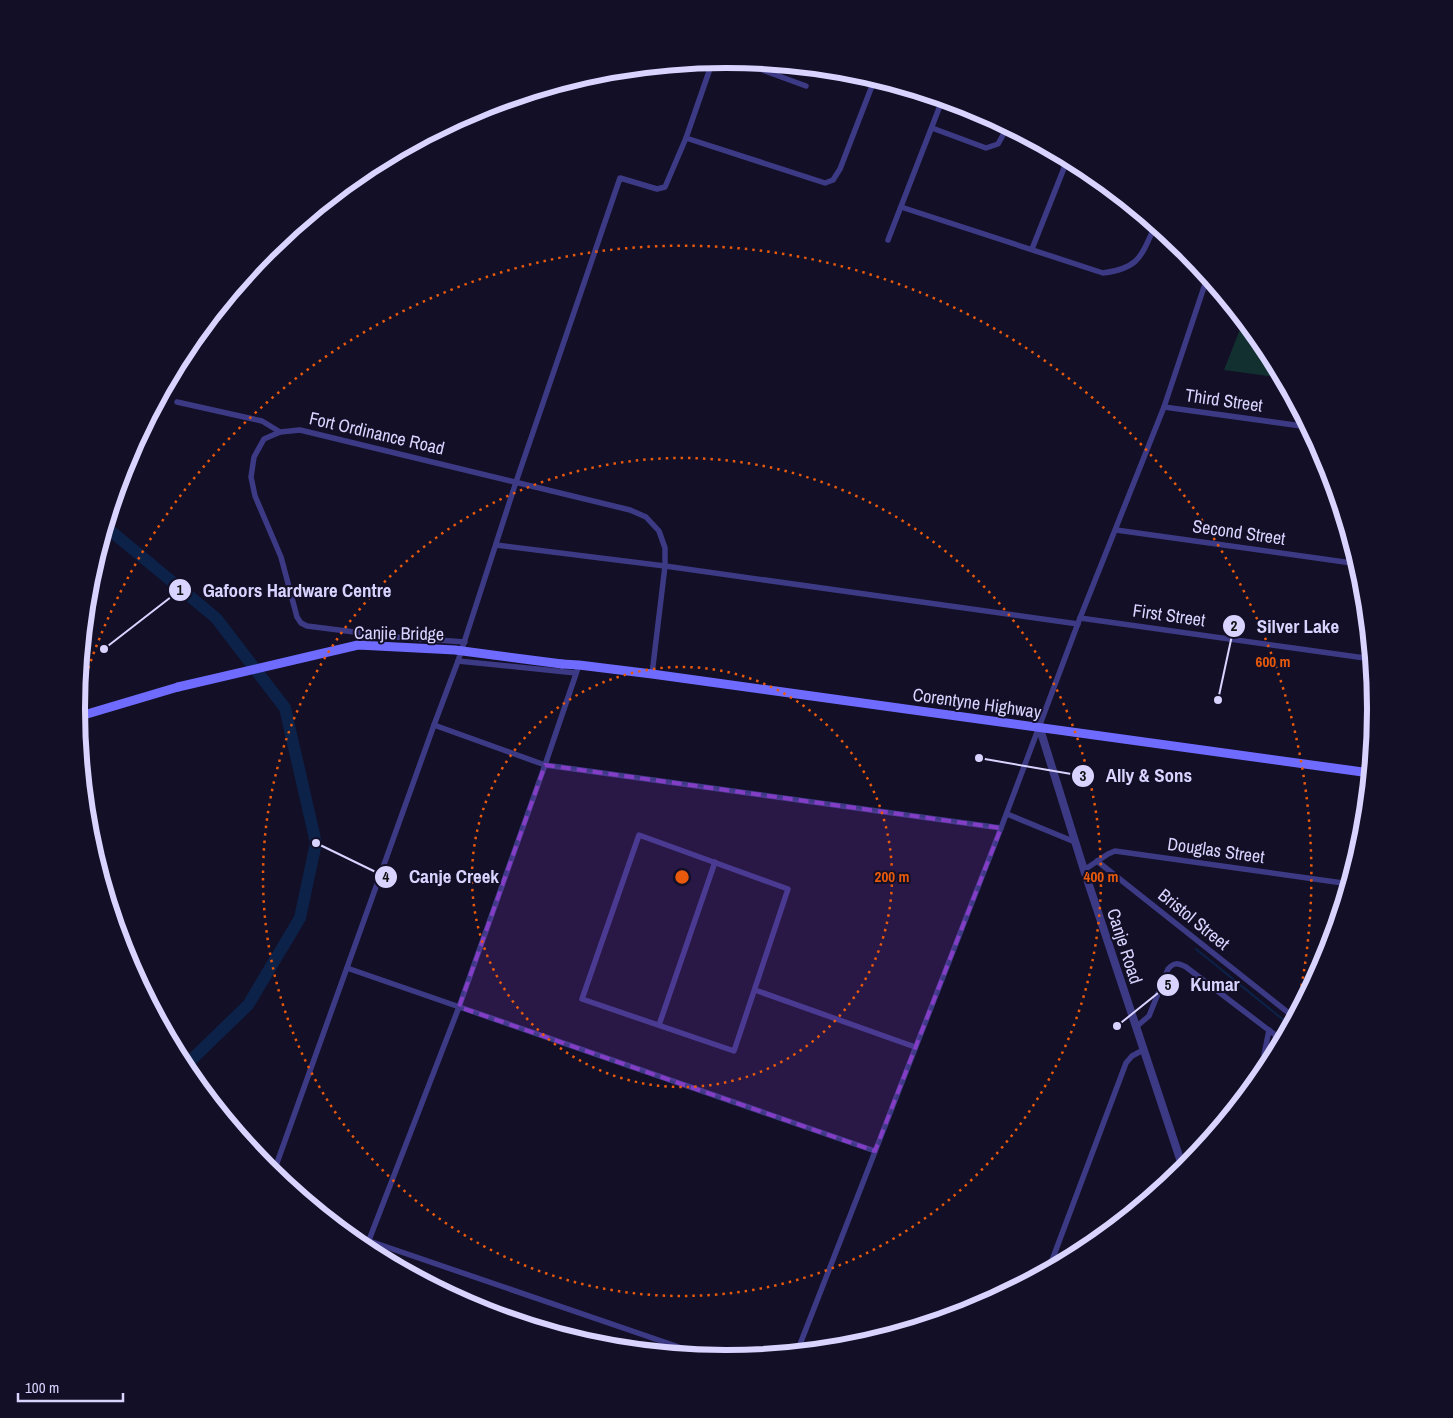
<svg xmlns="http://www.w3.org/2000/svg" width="1453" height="1418" viewBox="0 0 1453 1418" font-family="'Archivo Narrow',sans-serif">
<rect width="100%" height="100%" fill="#130f26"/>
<g fill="#12302f">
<path d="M1244,319L1267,348L1284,378L1224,370Z"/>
<path d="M435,1287L621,1349L599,1347L477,1310Z"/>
</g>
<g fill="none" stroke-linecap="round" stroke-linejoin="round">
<path stroke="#0c2248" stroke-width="2" d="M1196,949L1291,1026"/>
<path stroke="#0c2248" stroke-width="12" d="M106,527L216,618L285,708L316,843L300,918L248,1005L184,1067"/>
<g stroke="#3d3a85" stroke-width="5.5">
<path d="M735,60L806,86"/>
<path d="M932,128L986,148L998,144L1008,126"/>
<path d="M686,138L825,183L833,180L840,169L875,78"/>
<path d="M901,207L1103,273C1141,268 1141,255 1156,224"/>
<path d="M888,240L943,98"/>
<path d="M1032,249L1068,158"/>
<path d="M177,402L262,421L280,432"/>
<path d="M1164,407L1309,427"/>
<path d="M1116,530L1359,564"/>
<path d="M496,545L665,566L1078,624"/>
<path d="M1080,618L1372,659"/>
<path d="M465,642L394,637L307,626L301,623L297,617L281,557L255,496L251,477L254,457L264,439L280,432L300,430L630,510L646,517L659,531L665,548V566L652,674"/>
<path d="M458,661L576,673"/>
<path d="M434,725L545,765L1001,828"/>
<path d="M1007,814L1075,842"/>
<path d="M639,835L788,889L734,1051L582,999Z"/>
<path d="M1097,861L1295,1018"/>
<path d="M1084,870L1108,854L1115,851L1350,884"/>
<path d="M347,968L875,1151"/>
<path d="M755,990L915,1047"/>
<path d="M659,1025L715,862"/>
<path d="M1136,1027L1149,1016L1168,969C1174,962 1178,963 1186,967L1283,1041"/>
<path d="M1266,1072L1264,1055L1269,1030"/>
<path d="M273,1174L434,725L458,661L516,482L620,178L657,189L665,187L686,138L713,60"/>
<path d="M343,1232L708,1357"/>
<path d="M369,1240L459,1007L545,765L579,665"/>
<path d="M1048,1271L1126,1063L1132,1056L1143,1050"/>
<path d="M797,1352L1001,828L1080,618L1164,407L1208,275"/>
</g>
<path stroke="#3d3a85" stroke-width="8" d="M1040,729L1084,870L1184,1171"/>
<g stroke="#6f6bff" stroke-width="9">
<path d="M562,664L579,665L652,674L1370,773"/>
<path d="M77,717L178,687"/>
</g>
<path stroke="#6f6bff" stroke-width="9" d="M178,687L358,645L455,650L562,664"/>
</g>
<path fill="#843dc5" fill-opacity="0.2" stroke="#843dc5" stroke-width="4" stroke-dasharray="10 6" stroke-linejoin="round" d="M545,765L1001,828L875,1151L459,1007Z"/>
<g fill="none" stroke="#e8590c" stroke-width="2.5" stroke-dasharray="2.5 5">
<circle cx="682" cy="877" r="210"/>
<circle cx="682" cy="877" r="419"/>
<path d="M77 704A629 629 0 0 1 1296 1013"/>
</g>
<g text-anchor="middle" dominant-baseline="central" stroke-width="4" stroke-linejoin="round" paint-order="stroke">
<g font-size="18" fill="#d9d4ff" stroke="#130f26">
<text transform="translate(1224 400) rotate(8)">Third Street</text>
<text transform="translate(377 433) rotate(13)">Fort Ordinance Road</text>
<text transform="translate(1239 532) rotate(8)">Second Street</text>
<text transform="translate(1169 615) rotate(8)">First Street</text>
<text transform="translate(399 633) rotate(1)">Canjie Bridge</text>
<text transform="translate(977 703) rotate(8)">Corentyne Highway</text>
<text transform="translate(1216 850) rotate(8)">Douglas Street</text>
<text transform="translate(1194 919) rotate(39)">Bristol Street</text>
<text transform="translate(1125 946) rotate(72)">Canje Road</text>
</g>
</g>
<path d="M0 0H1453V1418H0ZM85 709a641 641 0 1 1 1282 0a641 641 0 1 1-1282 0Z" fill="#130f26" fill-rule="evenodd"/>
<path fill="none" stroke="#d9d4ff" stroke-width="6" d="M85 709a641 641 0 1 1 1282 0a641 641 0 1 1-1282 0Z"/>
<circle cx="682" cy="877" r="8" fill="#e8590c" stroke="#130f26" stroke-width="2.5"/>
<g font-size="15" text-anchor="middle" font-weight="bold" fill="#e8590c" stroke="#130f26" stroke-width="4" stroke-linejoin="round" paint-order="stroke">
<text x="1273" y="667">600 m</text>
<text x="892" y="882">200 m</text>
<text x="1101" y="882">400 m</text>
</g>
<path fill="none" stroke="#d9d4ff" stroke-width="2" d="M104 649L180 590M1218 700L1234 626M979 758L1083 776M316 843L386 877M1117 1026L1168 985"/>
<g fill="#d9d4ff" stroke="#130f26" stroke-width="2">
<circle cx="104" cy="649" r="5"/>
<circle cx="1218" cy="700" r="5"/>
<circle cx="979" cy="758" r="5"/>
<circle cx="316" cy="843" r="5"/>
<circle cx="1117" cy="1026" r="5"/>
<circle cx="180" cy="590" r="12"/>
<circle cx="1234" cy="626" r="12"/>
<circle cx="1083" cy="776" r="12"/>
<circle cx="386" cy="877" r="12"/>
<circle cx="1168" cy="985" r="12"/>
</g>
<g font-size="15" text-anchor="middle" font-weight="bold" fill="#111">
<text x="180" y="595">1</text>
<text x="1234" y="631">2</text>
<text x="1083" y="781">3</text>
<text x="386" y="882">4</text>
<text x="1168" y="990">5</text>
</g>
<g font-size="19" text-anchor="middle" font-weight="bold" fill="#d9d4ff" stroke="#130f26" stroke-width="4" stroke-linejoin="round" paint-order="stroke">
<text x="297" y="597">Gafoors Hardware Centre</text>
<text x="1298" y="633">Silver Lake</text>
<text x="1149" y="782">Ally &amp; Sons</text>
<text x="454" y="883">Canje Creek</text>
<text x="1215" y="991">Kumar</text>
</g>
<path d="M18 1393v8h105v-8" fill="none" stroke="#d9d4ff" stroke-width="2.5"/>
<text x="25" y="1393" font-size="15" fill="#d9d4ff" stroke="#130f26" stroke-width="4" paint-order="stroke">100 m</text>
</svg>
